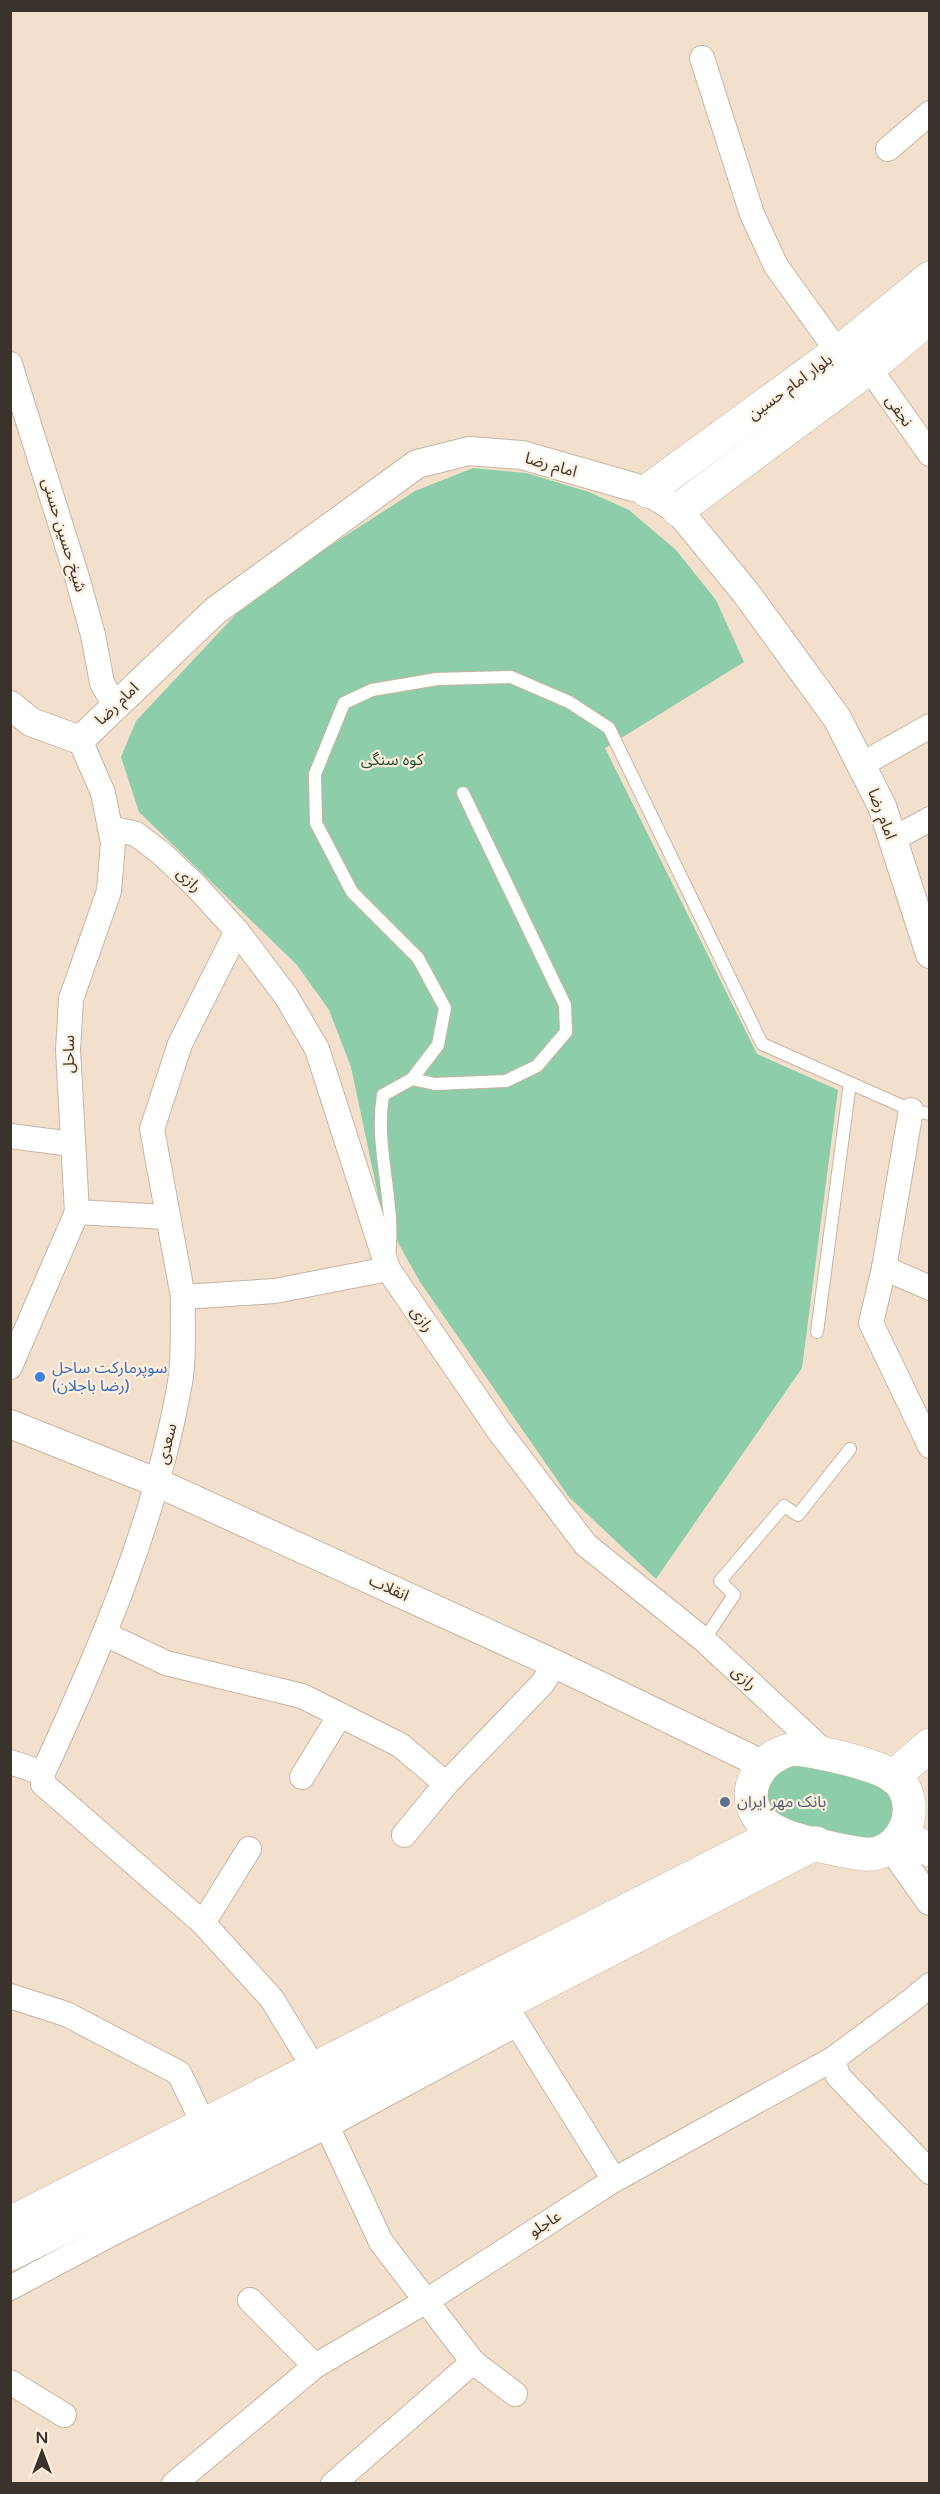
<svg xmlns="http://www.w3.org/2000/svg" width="940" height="2494" viewBox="0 0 940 2494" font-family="'Varela Round','Noto Sans Arabic',sans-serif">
<rect width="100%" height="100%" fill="#f3e0cc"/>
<g fill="#8dcdaa">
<path d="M473,468L526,473L589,492L629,510L676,550L716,600L744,662L605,748L757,1054L838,1090L802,1368L656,1579L569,1497L420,1282L382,1214L351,1067L329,1010L297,965L139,812L121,757L136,721L255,594L415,491Z"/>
<path d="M795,1759L891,1788L897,1823L867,1844L771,1816L765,1780Z"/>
</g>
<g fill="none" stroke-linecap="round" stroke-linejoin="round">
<g stroke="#c7b5a2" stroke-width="14">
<g id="service">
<path d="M412,1079L435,1084L506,1081L537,1066L566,1032L565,1005L463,793"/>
<path d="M389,1256C396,1202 374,1149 383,1095L412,1079L438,1045L445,1008L418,958L352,892L316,823L315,774L344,703L372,690L437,679L511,677L569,702L609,728L762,1044L911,1110L930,1114"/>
<path d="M817,1332L850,1083"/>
<path d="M704,1640L734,1595L720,1581L784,1506L798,1515L850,1449"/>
</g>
</g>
<g stroke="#c7b5a2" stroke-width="26">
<g id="minor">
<path d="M702,58L752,214L776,266L838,352"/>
<path d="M888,149L930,113"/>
<path d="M860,355L930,454"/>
<path d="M10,364L77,577L93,635L102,683L115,706"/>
<path d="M861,765L930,726"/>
<path d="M110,828L136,834L161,853L196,886L237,931L286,996L317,1049L388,1269L499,1431L586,1545L704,1640L829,1756"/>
<path d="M893,839L930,819"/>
<path d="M237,931L180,1044L152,1129L183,1297L275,1291L388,1269"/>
<path d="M911,1110L884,1268L871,1323L930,1446"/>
<path d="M10,1136L72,1144"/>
<path d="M77,1212L166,1217"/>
<path d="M884,1268L930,1288"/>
<path d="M183,1297C182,1326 185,1359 179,1388C155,1522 100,1650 43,1773V1784L203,1923L272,1999L314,2068"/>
<path d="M10,1367L77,1212L68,1050L71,999L109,891L113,843L103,793L80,740"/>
<path d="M105,1634L166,1663L302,1696L400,1745L446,1784"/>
<path d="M10,1762L43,1773"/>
<path d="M302,1777L340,1715"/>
<path d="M404,1835L446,1784L542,1684L555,1664"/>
<path d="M203,1923L249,1849"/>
<path d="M10,1996L66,2014L179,2073L204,2125"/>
<path d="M509,2011L614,2180"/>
<path d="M833,2059L838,2076L930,2172"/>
<path d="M317,2113L327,2126L381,2242L473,2362L515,2394"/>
<path d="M10,2288L113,2233L327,2126L517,2024"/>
<path d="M250,2300L315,2366"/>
<path d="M10,2382L64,2415"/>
<path d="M174,2484L315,2366L428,2300L614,2180L833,2059L911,2001L930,1985"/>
<path d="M333,2484L473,2362"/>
</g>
</g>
<g stroke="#c7b5a2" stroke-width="30">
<g id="tertiary">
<path d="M10,705L31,722L80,740L215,611L417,464L469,451L522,455L647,491L678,510L746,593L837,718L882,806L930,954"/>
<path d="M10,1424L158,1483L555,1664L762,1764"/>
<path d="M891,1846L930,1901"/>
</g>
</g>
<g stroke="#c7b5a2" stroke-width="34">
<g id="secondary">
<path d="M647,491L850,343L930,278"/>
<path d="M678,510L869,368L930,317"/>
<path d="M794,1749C817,1751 883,1765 898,1780C924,1808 902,1858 863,1854C842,1851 793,1841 775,1831C733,1808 751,1757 794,1749Z"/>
<path d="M893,1777L930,1745"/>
<path d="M902,1836L930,1850"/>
<path d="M10,2223L779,1833"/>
<path d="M10,2254L310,2104L816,1843"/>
</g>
</g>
<use href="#service" stroke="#fff" stroke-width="12"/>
<use href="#minor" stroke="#fff" stroke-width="24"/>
<use href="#tertiary" stroke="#fff" stroke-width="28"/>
<use href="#secondary" stroke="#fff" stroke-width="33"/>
</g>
<circle fill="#3f7fe0" stroke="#fdeede" stroke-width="2" cx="40" cy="1377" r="6"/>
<circle fill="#5c6f8a" stroke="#fdeede" stroke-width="2" cx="725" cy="1802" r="6"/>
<g text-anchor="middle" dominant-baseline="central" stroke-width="4.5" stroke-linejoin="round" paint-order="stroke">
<g font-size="16" fill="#3a332b" stroke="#fdeede">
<text transform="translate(790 387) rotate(-36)">بلوار امام حسین</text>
<text transform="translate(899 411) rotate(55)">نجفی</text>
<text transform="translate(551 465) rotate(16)">امام رضا</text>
<text transform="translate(64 535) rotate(73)">شیخ حسین حسنی</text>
<text transform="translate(117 704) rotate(-44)">امام رضا</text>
<text transform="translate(882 814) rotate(69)">امام رضا</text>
<text transform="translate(189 880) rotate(45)">رازی</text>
<text transform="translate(69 1054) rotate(-90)">ساحل</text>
<text transform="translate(422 1319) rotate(55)">رازی</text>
<text transform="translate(167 1444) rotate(-77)">سعدی</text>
<text transform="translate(389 1588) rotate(25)">انقلاب</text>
<text transform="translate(744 1678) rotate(43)">رازی</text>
<text transform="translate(545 2224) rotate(-33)">عاجلو</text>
</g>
<g font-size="16" fill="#224e38" stroke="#fdeede">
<text x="392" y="760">کوه سنگی</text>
</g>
<g font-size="16" fill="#366cbe" stroke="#fdeede" text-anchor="start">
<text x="52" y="1368">سوپرمارکت ساحل<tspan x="52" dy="18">(رضا باجلان)</tspan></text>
</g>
<g font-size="16" fill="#4e5e75" stroke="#fdeede" text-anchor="start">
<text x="737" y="1802">بانک مهر ایران</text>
</g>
</g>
<rect width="940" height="2494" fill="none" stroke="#3a332b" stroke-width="24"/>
<g transform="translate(42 2452)" stroke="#fdeede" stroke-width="4.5" paint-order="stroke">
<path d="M0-4.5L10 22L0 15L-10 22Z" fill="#3a332b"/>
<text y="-9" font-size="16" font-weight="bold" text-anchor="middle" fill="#3a332b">N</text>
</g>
</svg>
